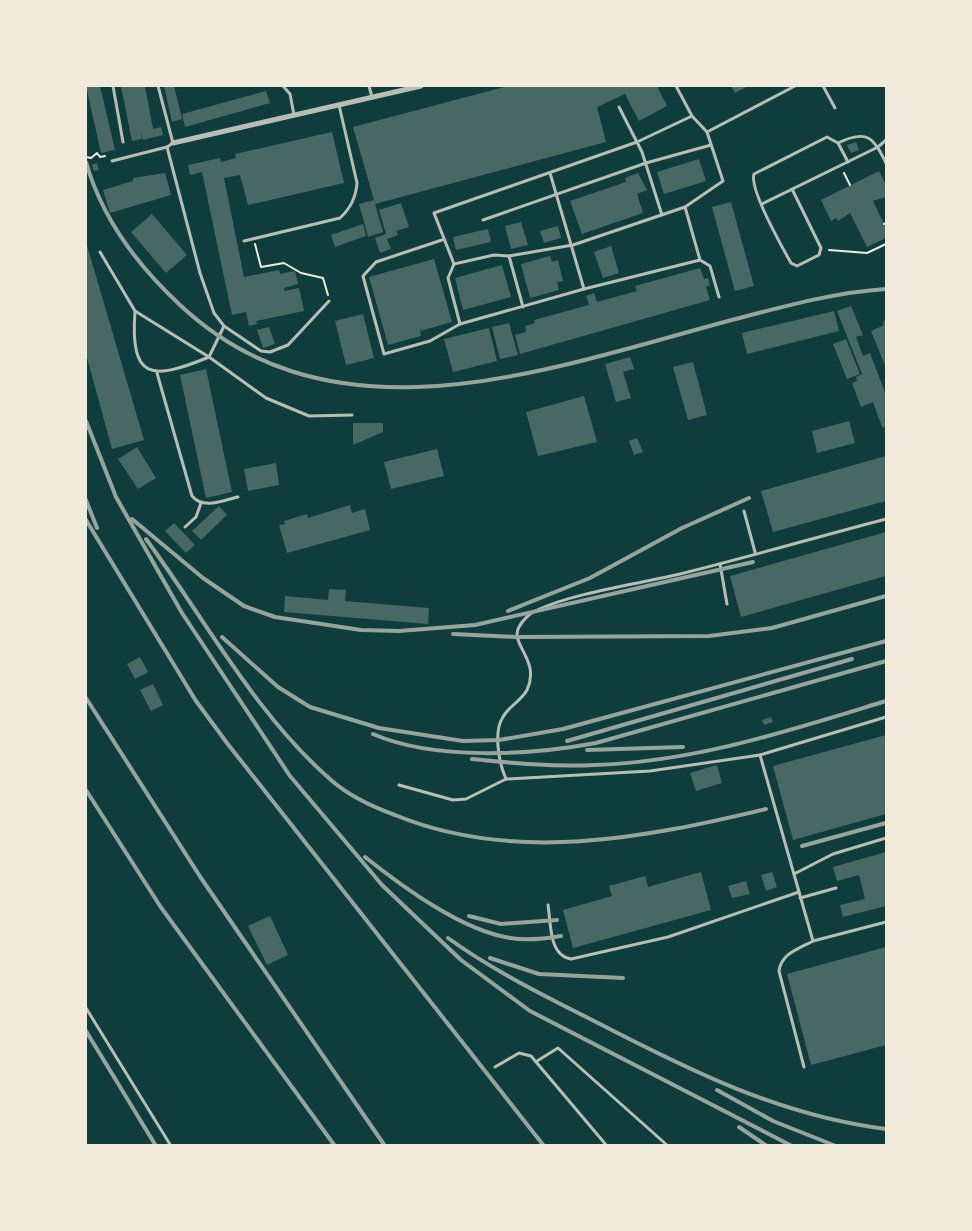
<svg xmlns="http://www.w3.org/2000/svg" width="972" height="1231" viewBox="0 0 972 1231" font-family="'PT Sans',sans-serif">
<rect width="100%" height="100%" fill="#0f3d3e"/>
<g fill="#486865">
<path d="M86,86H100L115,150L101,153Z"/>
<path d="M121,86H145L153,129L161,127L163,135L143,140L141,131L142,139L132,141Z"/>
<path d="M164,86H174L182,119L172,122Z"/>
<path d="M508,86H657L667,106L639,121L625,94L597,107L606,142L375,204L383,232L368,237L359,204L374,200L353,127Z"/>
<path d="M731,86H748L735,93Z"/>
<path d="M266,91L270,103L185,127L182,114Z"/>
<path d="M332,132L344,183L248,205L240,175L224,178L244,277L279,270L280,274L295,271L298,284L284,288V291L299,288L304,311L256,321L257,324L249,326L246,312L232,315L202,172L190,175L188,165L220,158L221,162L236,158L235,154Z"/>
<path d="M856,142L859,150L851,153L847,145Z"/>
<path d="M699,159L706,181L664,194L657,172Z"/>
<path d="M97,163L99,170L94,171L92,165Z"/>
<path d="M879,171L886,185V197L873,201L886,228V238L867,247L850,213L838,221L836,218L831,221L821,200Z"/>
<path d="M165,173L171,195L110,213L103,190L133,181V178Z"/>
<path d="M638,173L647,190L637,194L643,213L582,234L570,201L626,182L625,178Z"/>
<path d="M731,202L754,286L735,291L712,207Z"/>
<path d="M401,203L409,227L396,231L398,235L387,239L391,249L380,253L375,238L386,234L379,210Z"/>
<path d="M152,214L187,255L166,273L131,232Z"/>
<path d="M521,222L528,245L511,249L505,226Z"/>
<path d="M363,224L366,236L335,247L331,235Z"/>
<path d="M558,226L561,238L544,243L540,231Z"/>
<path d="M488,229L491,242L456,250L453,237Z"/>
<path d="M86,242L144,440L112,449L86,354Z"/>
<path d="M611,246L619,273L603,278L594,252Z"/>
<path d="M550,256L552,262L558,260L563,281L557,282L559,290L530,298L521,264Z"/>
<path d="M434,259L452,322L420,331L421,336L388,345L369,277Z"/>
<path d="M502,265L511,297L463,310L455,278Z"/>
<path d="M700,268L704,279L708,278L710,285L706,287L710,300L520,354L515,335L526,332L525,326L535,323L534,320L589,305L586,296L594,293L597,302L637,291L635,286Z"/>
<path d="M851,306L863,335L856,337L863,356L870,353L886,395V428L882,427L873,402L861,407L852,383L857,381L856,377L862,374L837,311Z"/>
<path d="M834,311L839,331L747,354L742,333Z"/>
<path d="M363,314L374,358L346,365L335,321Z"/>
<path d="M886,320V368L871,331L884,325L883,322Z"/>
<path d="M509,323L518,355L500,359L492,327Z"/>
<path d="M269,327L275,344L263,348L257,330Z"/>
<path d="M489,328L497,361L453,372L444,339Z"/>
<path d="M846,339L860,374L847,379L833,344Z"/>
<path d="M630,357L634,369L623,372L631,398L616,402L605,364Z"/>
<path d="M693,362L707,415L688,420L673,367Z"/>
<path d="M206,369L232,492L206,498L180,375Z"/>
<path d="M584,396L597,442L538,456L526,412Z"/>
<path d="M849,421L855,443L817,453L812,431Z"/>
<path d="M353,423H383V432L353,445Z"/>
<path d="M637,438L643,452L634,455L629,441Z"/>
<path d="M137,447L156,478L138,489L118,459Z"/>
<path d="M437,449L444,476L391,489L384,462Z"/>
<path d="M886,456V501L773,532L761,491Z"/>
<path d="M276,463L279,485L248,491L244,469Z"/>
<path d="M350,505L352,513L365,509L370,530L287,553L279,525L285,524L284,521L307,514L308,518Z"/>
<path d="M219,506L227,515L201,540L192,531Z"/>
<path d="M174,523L195,545L186,553L165,531Z"/>
<path d="M886,532V576L741,617L730,576Z"/>
<path d="M329,589L346,590L345,601L429,608L428,624L284,612L285,596L328,600Z"/>
<path d="M140,657L148,672L135,679L127,664Z"/>
<path d="M153,684L163,705L151,711L140,690Z"/>
<path d="M771,717L773,722L764,725L762,720Z"/>
<path d="M886,735V814L793,840L773,766Z"/>
<path d="M717,765L722,783L696,791L690,773Z"/>
<path d="M886,852V906L843,917L840,905L865,899L859,875L837,881L833,867Z"/>
<path d="M701,872L711,910L573,948L563,910L612,896L609,886L645,876L648,887Z"/>
<path d="M772,872L777,887L766,891L761,875Z"/>
<path d="M746,881L750,894L732,898L728,886Z"/>
<path d="M270,916L288,955L267,965L248,926Z"/>
<path d="M886,947V1045L811,1065L787,974Z"/>
</g>
<g fill="none" stroke-linecap="round" stroke-linejoin="round">
<g stroke="#f1e9da" stroke-width="2">
<path d="M86,157L91,158L97,153L100,157L105,156"/>
<path d="M844,173L850,185"/>
<path d="M884,224L886,223"/>
<path d="M255,244L261,267L284,263L301,273L323,278L328,295"/>
<path d="M829,250L867,253L886,244"/>
</g>
<g stroke="#b8beb3" stroke-width="3">
<path d="M113,86L123,142"/>
<path d="M283,86L290,94L294,115"/>
<path d="M369,86L372,97"/>
<path d="M676,86L692,116L637,142L434,213L454,264L494,255L509,256L573,245L685,207L723,181L707,132L692,116"/>
<path d="M823,86L835,108"/>
<path d="M619,107L642,152L662,215"/>
<path d="M707,132L795,86"/>
<path d="M838,143C867,129 873,137 886,163"/>
<path d="M167,147L200,273L214,313L224,326L261,351L270,352L288,345L329,301"/>
<path d="M112,161L167,147L173,143L158,86"/>
<path d="M792,189L821,248L819,255L797,266L791,263C782,247 749,189 754,174L827,137L838,143L848,162"/>
<path d="M762,204L878,147L886,140"/>
<path d="M685,207L700,260L710,266L719,297"/>
<path d="M483,220L646,163L711,145"/>
<path d="M442,240L376,262L363,276L384,354L430,341L460,324L584,289L550,173"/>
<path d="M244,241L340,218C351,208 356,197 357,183L339,105"/>
<path d="M100,252L135,311L209,357L266,398L309,416L352,415"/>
<path d="M509,256L523,307"/>
<path d="M454,264L448,278L460,324"/>
<path d="M584,289L700,260"/>
<path d="M135,311C130,380 151,381 209,357L224,326"/>
<path d="M157,373L192,496C203,510 224,500 238,497"/>
<path d="M744,511L755,552"/>
<path d="M185,527L196,517L201,503"/>
<path d="M720,564L727,604"/>
<path d="M760,755L813,941L886,922"/>
<path d="M506,779C499,763 493,732 503,717C509,706 521,701 527,690C541,660 509,644 519,627C522,621 529,614 535,611C572,593 638,584 680,574C749,557 817,537 886,519"/>
<path d="M399,785L453,800L466,799L506,779L650,771L760,755L886,717"/>
<path d="M794,874L833,854L886,838"/>
<path d="M800,898L836,888"/>
<path d="M548,905C551,924 549,956 571,959L668,937L799,892"/>
<path d="M86,1008L171,1146"/>
<path d="M537,1061L558,1048L668,1146"/>
<path d="M495,1067L519,1053L531,1056L607,1146"/>
<path d="M804,1067L779,971C781,954 798,949 813,941"/>
</g>
<path stroke="#b8beb3" stroke-width="5" d="M173,143L421,86"/>
<g stroke="#97a49c" stroke-width="4">
<path d="M86,162C102,219 137,265 180,305C340,455 564,363 747,316C793,304 839,292 886,289"/>
<path d="M86,421L116,497L182,613L290,776L382,885L461,960L530,1011L792,1146"/>
<path d="M86,500L97,528"/>
<path d="M132,519L203,578L244,606L275,617L361,630L399,631L475,625L753,562"/>
<path d="M86,520L196,701L227,743L544,1146"/>
<path d="M146,539C205,619 255,714 331,780C349,796 373,807 395,815C514,864 645,838 766,809"/>
<path d="M508,611L590,578L682,528L749,498"/>
<path d="M453,634L516,637L709,636L772,628L886,596"/>
<path d="M222,637L278,687L310,707L379,728L463,741L499,740L563,729L886,641"/>
<path d="M86,698L201,878L385,1146"/>
<path d="M373,734C435,761 531,755 596,743L886,661"/>
<path d="M567,741L852,659"/>
<path d="M587,750L683,747"/>
<path d="M472,759C512,763 553,767 594,765C695,762 791,730 886,701"/>
<path d="M86,790L160,906L335,1146"/>
<path d="M802,846L886,823"/>
<path d="M365,857C403,887 461,930 510,938C527,941 544,939 561,936"/>
<path d="M469,916L501,924L557,920"/>
<path d="M448,938C495,972 547,997 598,1023C691,1071 781,1116 886,1129"/>
<path d="M490,958L539,974L623,978"/>
<path d="M86,1031L156,1146"/>
<path d="M717,1090L773,1121L836,1146"/>
<path d="M739,1127L767,1146"/>
</g>
</g>
<rect width="972" height="1231" fill="none" stroke="#f1e9da" stroke-width="174"/>
</svg>
